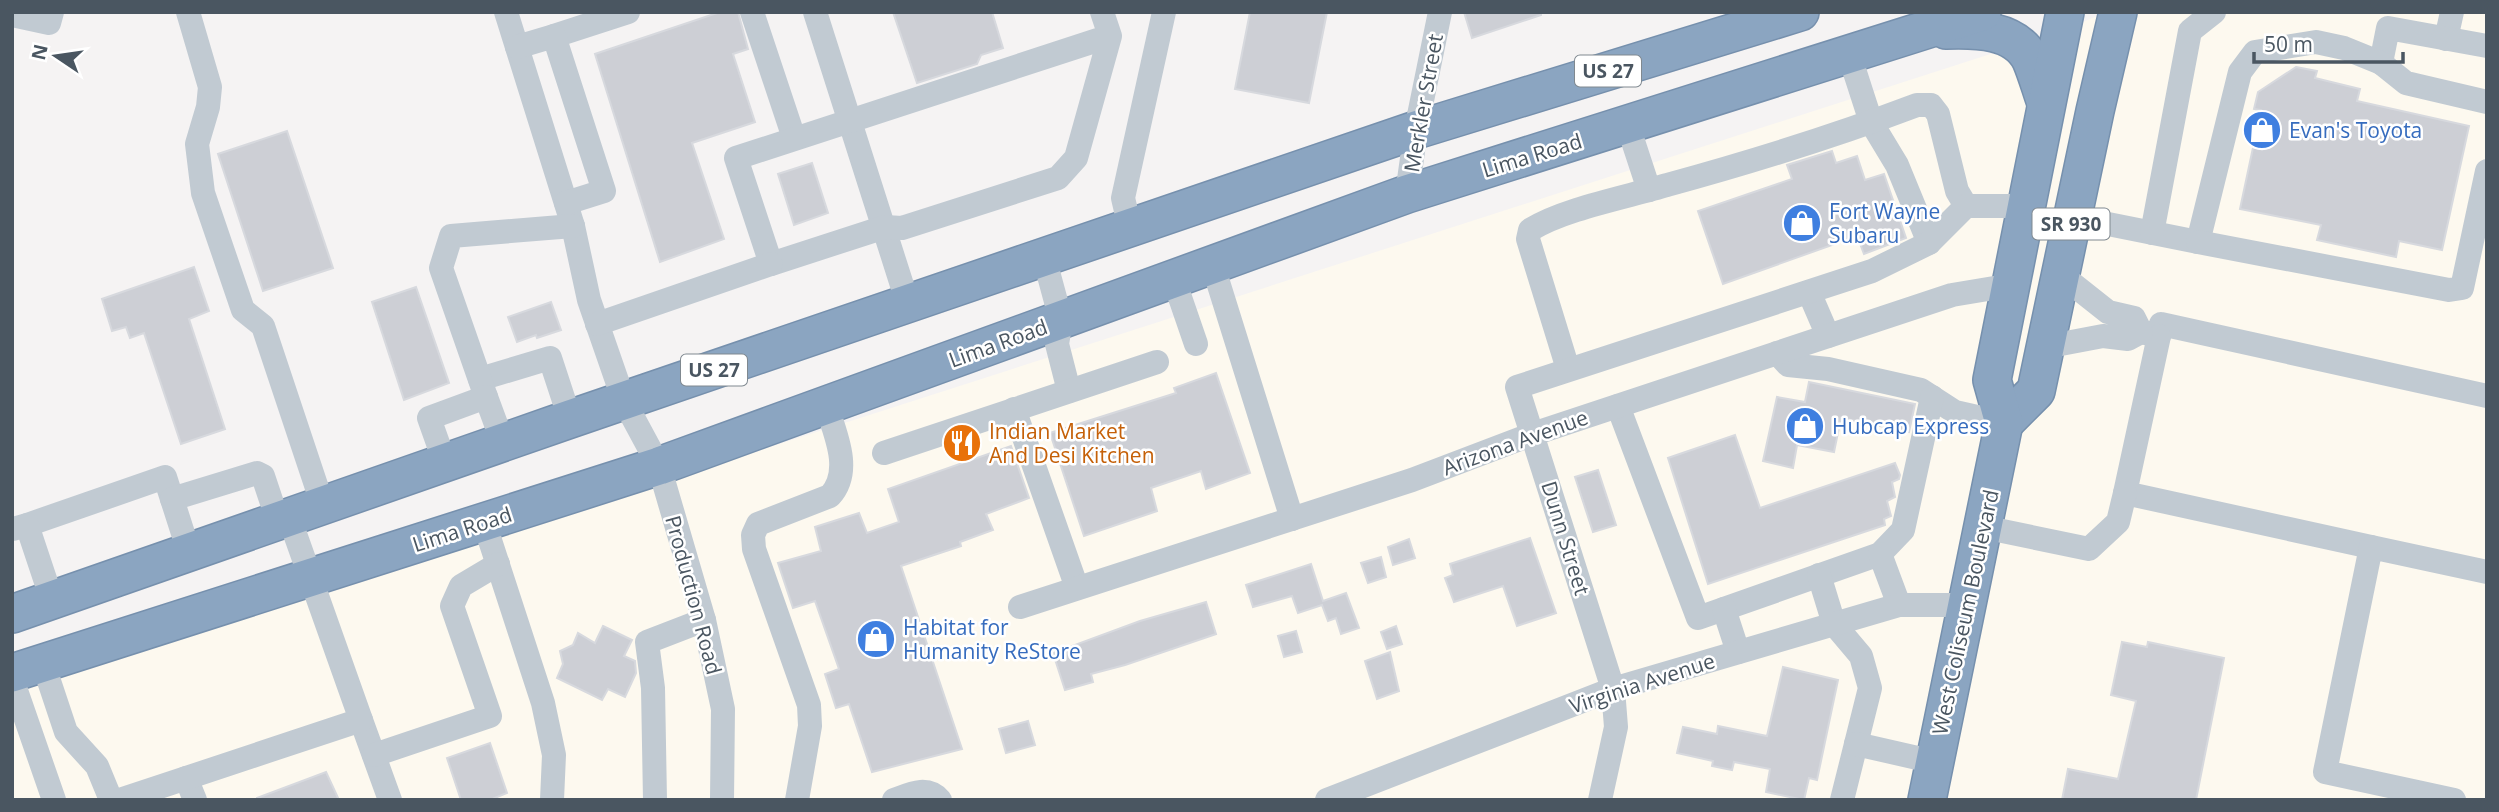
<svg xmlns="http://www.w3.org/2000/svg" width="2499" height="812" viewBox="0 0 2499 812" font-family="'Open Sans',sans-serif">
<rect width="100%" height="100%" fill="#f5f3f3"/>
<path fill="#fdf9ef" d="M2107,12H2487V800H12V691L2056,33Z"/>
<g fill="#cdcfd5" stroke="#d7d9de" stroke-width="2">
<path d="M720,12H738L748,49L733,54L755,122L692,143L724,239L660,262L595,54Z"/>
<path d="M893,12H992L1003,48L981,55L977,64L917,83Z"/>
<path d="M1250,12H1327L1309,103L1235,89Z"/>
<path d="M1464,12H1541V15L1472,38Z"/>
<path d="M2296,67L2317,71L2315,78L2360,89L2357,101L2469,126L2442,250L2399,241L2396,257L2317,240L2321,225L2240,209L2261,110L2254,109L2258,92Z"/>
<path d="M287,131L333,268L263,291L218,154Z"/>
<path d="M1832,151L1836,163L1857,156L1865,180L1884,174L1906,238L1864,254L1857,236L1723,284L1698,211L1792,179L1787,165Z"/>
<path d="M812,163L828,213L794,225L778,174Z"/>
<path d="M194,267L209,311L189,319L225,429L181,444L144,333L130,338L126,327L112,331L102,299Z"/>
<path d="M416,287L449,383L404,400L372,302Z"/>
<path d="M551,302L561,330L537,338L536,335L517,342L508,317Z"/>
<path d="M1216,373L1250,473L1206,489L1201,471L1151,488L1157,511L1084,536L1050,433L1176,393L1174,388Z"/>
<path d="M1809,382L1915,404L1909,432L1841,418L1834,452L1797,445L1793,468L1763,461L1777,397L1805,402Z"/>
<path d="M1735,435L1760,508L1895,463L1900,475L1899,479L1892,482L1895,497L1887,501L1891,516L1884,519L1885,525L1708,584L1668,458Z"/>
<path d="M1011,446L1029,498L986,514L993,530L960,542L961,546L901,566L962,749L872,772L849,704L836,708L825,674L839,669L815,601L793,608L778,563L821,551L815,527L859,513L867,533L899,522L888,489Z"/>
<path d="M1598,470L1616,525L1593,532L1575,477Z"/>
<path d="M1530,538L1556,613L1517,626L1503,586L1454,602L1445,578L1453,575L1450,564Z"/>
<path d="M1409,539L1415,558L1393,565L1388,547Z"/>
<path d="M1381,557L1386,577L1368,583L1361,563Z"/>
<path d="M1311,564L1323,601L1346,593L1359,628L1341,634L1336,618L1328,621L1322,605L1298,613L1292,596L1253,607L1246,585Z"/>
<path d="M1206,602L1216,634L1125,665L1091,674L1093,682L1065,690L1053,653L1140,621Z"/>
<path d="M603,626L632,640L624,656L635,661L636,673L625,697L608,689L602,700L557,678L563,664L560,651L573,645L578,633L595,643Z"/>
<path d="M1396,626L1402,644L1387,649L1381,632Z"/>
<path d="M1296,631L1302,652L1284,657L1278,636Z"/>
<path d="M2122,642L2147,647L2148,642L2224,658L2196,800H2062L2068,769L2118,779L2136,701L2111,695Z"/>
<path d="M1390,652L1399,691L1377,699L1365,661Z"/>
<path d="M1783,667L1838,680L1817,780L1809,778L1804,800L1766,792L1770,769L1734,762L1732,770L1712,766L1713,761L1677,753L1683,727L1717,734L1718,726L1767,736Z"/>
<path d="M1028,721L1035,745L1006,753L999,729Z"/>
<path d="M490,743L507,793L490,800H461L447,758Z"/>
<path d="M326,772L339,800H257V798Z"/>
</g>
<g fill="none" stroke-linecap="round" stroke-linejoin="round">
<g stroke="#7690ad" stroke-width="40">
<g id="highway">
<path d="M1946,30C1976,29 2016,29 2031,60C2037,74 2041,89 2046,103"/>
<path d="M2004,423L2036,391L2095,111L2118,12"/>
<path d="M12,614L570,419L1416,130L1800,12"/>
<path d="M12,673L659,466L1407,194L1982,12"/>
<path d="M1927,800L2004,423L1992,380L2065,12"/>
</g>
</g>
<g stroke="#c1cad2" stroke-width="24">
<path d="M188,12L210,87L208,107L197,144L203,193L243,310L263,326L323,506"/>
<path d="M506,12L573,226L589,300L624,401L659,466L704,620L723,709L722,800"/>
<path d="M752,12L794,138"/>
<path d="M815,12L908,304"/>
<path d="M1102,12L1110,36L1076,158L1058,178L902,228L885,227L771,264L736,158L1110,36"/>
<path d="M12,15L49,23L52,12"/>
<path d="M554,36L628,12"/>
<path d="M2446,39L2452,12"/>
<path d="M517,47L554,36L604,191L566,203"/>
<path d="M1849,54L1871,122L1897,165L1929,243"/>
<path d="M2381,63L2388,28L2487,46"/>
<path d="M1628,126L1649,190"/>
<path d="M1407,194L1416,130L1440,12"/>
<path d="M2073,217L2198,242L2240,72L2255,52L2316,42L2344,48L2381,63L2406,83L2487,102"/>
<path d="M1130,228L1123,198L1164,12"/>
<path d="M2152,233L2190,31L2214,12"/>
<path d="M2198,242L2449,290L2462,288L2487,171"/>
<path d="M1044,257L1061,320L1057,344L1069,391"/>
<path d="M1213,266L1292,519"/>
<path d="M1174,280L1196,344"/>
<path d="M1809,292L1828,336"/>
<path d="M597,324L771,264"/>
<path d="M2141,332L2159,336L2161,324L2487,396"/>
<path d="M2159,336L2125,493L2371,547"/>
<path d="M2045,347L2103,336L2128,339L2141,332L2134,318L2108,312L2060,274"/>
<path d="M1777,353L1788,365L1828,369L1921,390L1955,412L2004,423"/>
<path d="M1568,369L1528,239L1530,230C1563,209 1627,197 1667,185C1751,162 1835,136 1917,105H1931L1938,114L1957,191L1966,206"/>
<path d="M480,379L550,358L570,419"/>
<path d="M486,397L441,268L451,236L573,226"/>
<path d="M1618,406L1698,618L1880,554L1903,530L1932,397"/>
<path d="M1014,409L1077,588"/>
<path d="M884,453L1157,362"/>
<path d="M445,463L429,418L486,397L503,443"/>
<path d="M484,522L543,703L554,755L552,800"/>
<path d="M27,525L165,477L172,499"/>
<path d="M1983,527L2089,549L2118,522L2125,493"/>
<path d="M13,529L27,525L52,600"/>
<path d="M189,552L172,499L257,473L263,476L278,521"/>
<path d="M1880,554L1899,605"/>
<path d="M1819,575L1834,624L1861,656L1870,688L1842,800"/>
<path d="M1020,607L1412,480L1533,434L1952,295L2012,285"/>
<path d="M1724,609L1738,652"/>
<path d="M43,663L66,732L97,766L111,800"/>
<path d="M12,679L54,800"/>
<path d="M361,720L390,800"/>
<path d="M1856,744L1935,762"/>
<path d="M374,755L490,716L452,606L461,586L498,564"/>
<path d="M186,778L195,800"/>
<path d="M120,800L361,720L289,517"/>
<path d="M655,800L653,688L647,642L704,620"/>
<path d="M797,800L810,726L809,705L754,549L753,535L758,524L830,496C853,471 835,433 826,405"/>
<path d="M894,800C910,794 927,785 940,800"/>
<path d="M1327,800L1613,689L1899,605H1967"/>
<path d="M1600,800L1616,727L1613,689L1517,387L1872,271L1929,243L1966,206H2027"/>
<path d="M2454,800L2325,772L2371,547L2487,572"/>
</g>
<use href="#highway" stroke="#8ba5c1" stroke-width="37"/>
</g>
<defs>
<g id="shop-disc" transform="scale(2.0125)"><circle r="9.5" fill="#3f7fe0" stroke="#fff"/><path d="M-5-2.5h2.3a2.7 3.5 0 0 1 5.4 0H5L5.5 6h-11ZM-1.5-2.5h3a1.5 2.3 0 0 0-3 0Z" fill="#fff"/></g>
<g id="restaurant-disc" transform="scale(2.0125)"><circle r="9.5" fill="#e8710a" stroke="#fff"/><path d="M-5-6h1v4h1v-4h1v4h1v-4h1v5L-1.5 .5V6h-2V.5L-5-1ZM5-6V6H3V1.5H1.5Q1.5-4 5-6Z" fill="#fff"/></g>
</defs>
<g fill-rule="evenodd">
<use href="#shop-disc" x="2262" y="130"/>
<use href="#shop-disc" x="1802" y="223"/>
<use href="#shop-disc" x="1805" y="426"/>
<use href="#restaurant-disc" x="962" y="443"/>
<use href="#shop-disc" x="876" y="639"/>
</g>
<g text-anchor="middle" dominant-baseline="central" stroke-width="5" stroke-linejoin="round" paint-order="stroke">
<g fill="#fff" stroke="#808990" stroke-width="2">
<rect x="1575" y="55.5" width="66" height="31" rx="5"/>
<rect x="2032.5" y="208.5" width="77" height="31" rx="5"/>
<rect x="681" y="354.5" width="66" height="31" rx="5"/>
</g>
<g font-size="19" font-weight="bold" fill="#4a5661">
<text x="1608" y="71">US 27</text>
<text x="2071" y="224">SR 930</text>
<text x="714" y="370">US 27</text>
</g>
<g font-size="21" fill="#4a5661" stroke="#fff">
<text transform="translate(1423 103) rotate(-80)">Merkler Street</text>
<text transform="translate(1532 155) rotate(-17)">Lima Road</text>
<text transform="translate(998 343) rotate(-20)">Lima Road</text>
<text transform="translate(1515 442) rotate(-20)">Arizona Avenue</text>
<text transform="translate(462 529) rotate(-18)">Lima Road</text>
<text transform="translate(1566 538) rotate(73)">Dunn Street</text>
<text transform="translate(694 595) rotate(75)">Production Road</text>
<text transform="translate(1965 612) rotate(-78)">West Coliseum Boulevard</text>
<text transform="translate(1642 683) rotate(-18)">Virginia Avenue</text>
</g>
<g font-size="21" fill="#366cbe" stroke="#fff" text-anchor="start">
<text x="2289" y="130">Evan's Toyota</text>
<text x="1829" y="211">Fort Wayne<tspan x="1829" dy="24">Subaru</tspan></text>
<text x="1832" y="426">Hubcap Express</text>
<text x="903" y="627">Habitat for<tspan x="903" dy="24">Humanity ReStore</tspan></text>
</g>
<g font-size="21" fill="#c56008" stroke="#fff" text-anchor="start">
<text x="989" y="431">Indian Market<tspan x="989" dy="24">And Desi Kitchen</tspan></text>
</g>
</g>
<rect width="2499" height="812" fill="none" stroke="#4a5661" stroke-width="28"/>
<g transform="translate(56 56) rotate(283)" stroke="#ffffff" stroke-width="5" paint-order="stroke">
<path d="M0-5L12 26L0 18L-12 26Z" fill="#4a5661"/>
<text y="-10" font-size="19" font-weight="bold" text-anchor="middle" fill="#4a5661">N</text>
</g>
<path d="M2254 52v10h149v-10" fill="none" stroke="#4a5661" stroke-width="3.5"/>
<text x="2264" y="52" font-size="21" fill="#4a5661" stroke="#ffffff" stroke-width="5" paint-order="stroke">50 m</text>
</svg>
